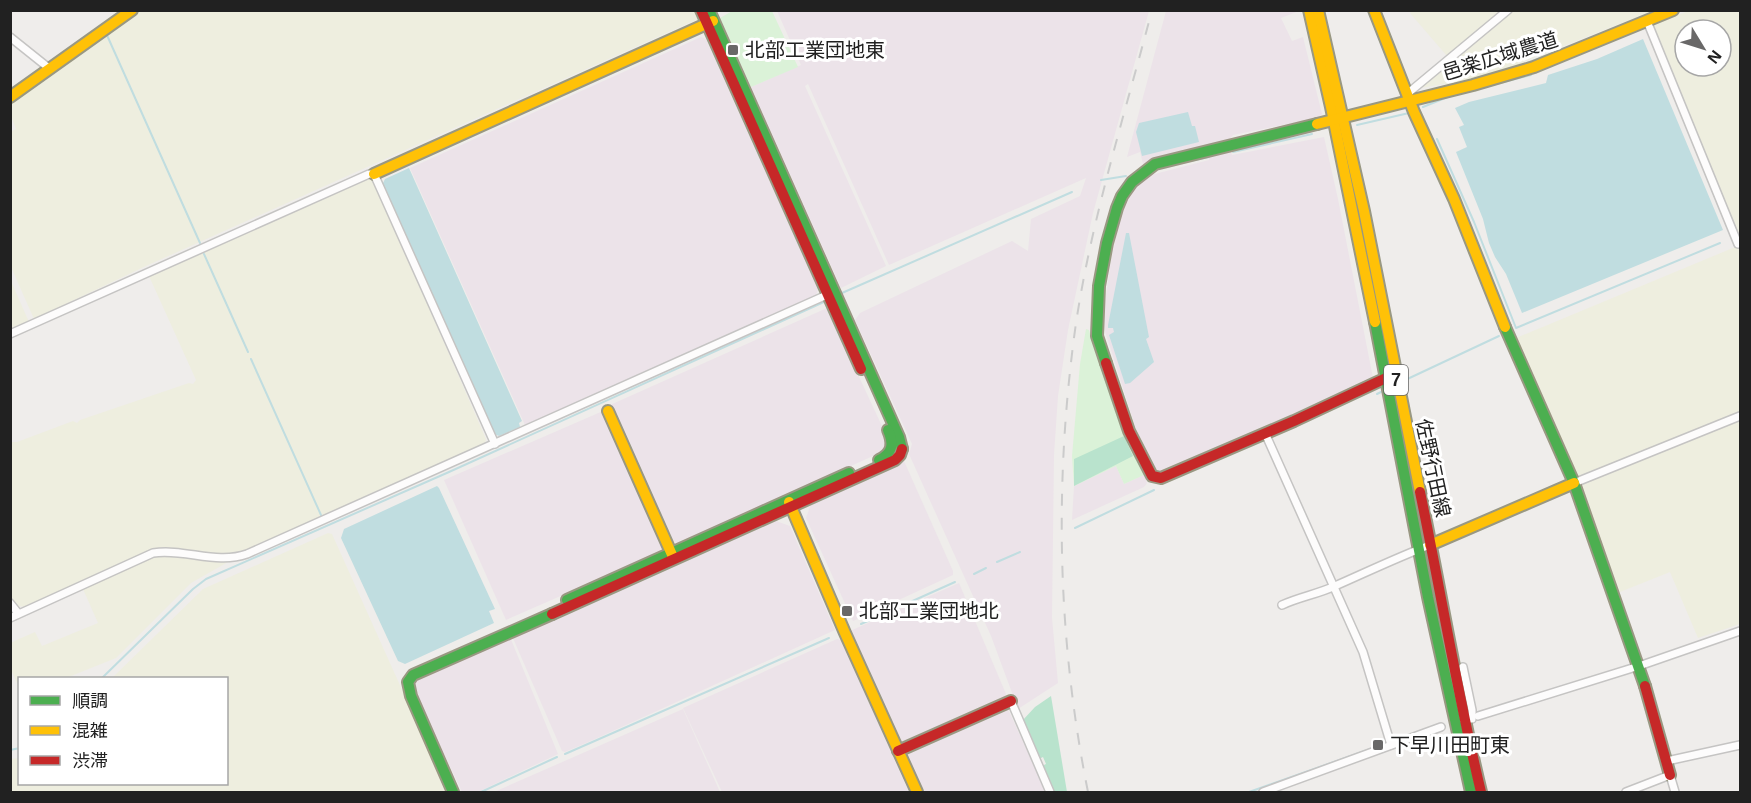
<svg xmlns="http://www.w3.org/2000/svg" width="1751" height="803" viewBox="0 0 1751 803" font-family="Helvetica,'Noto Sans JP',sans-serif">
<rect width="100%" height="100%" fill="#efedeb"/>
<g fill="#ece3e9">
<path d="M777,11H1149L1093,213L1068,330L1058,396L1054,455L1052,618L1058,683L1018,709L991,636L909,454L912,444L855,320L860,313L1012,241L1028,251L1031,219L1080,196L1086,178L889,265L808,84L805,86L886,266L841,288L751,87L801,65Z"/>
<path d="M1166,11H1299L1281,18L1292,41L1303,37L1322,114L1318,118L1233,135L1228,142L1143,164L1140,152L1127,157Z"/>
<path d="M701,37L706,39L818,289L816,296L525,425L410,168Z"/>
<path d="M1324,137L1338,199L1373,378L1163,472L1155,469L1135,426L1102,322L1111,260L1122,209L1128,196L1143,177L1209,160L1208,154L1230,149L1232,155Z"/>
<path d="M827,308L888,439L884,451L679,544L670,540L610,405Z"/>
<path d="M603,411L662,546L659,553L506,620L444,480Z"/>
<path d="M904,461L953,571V575L853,621L806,518L811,504Z"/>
<path d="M1116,466L1124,484L1144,475L1147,483L1144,487L1072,520L1074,486Z"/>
<path d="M776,521L790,526L835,630L593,740L565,752L562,751L512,636Z"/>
<path d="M959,583L1006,694L1004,699L907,743L899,740L850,631Z"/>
<path d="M510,637L558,754L478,792H462L413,688L416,679Z"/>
<path d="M837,639L841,640L909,792H722L683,708Z"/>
<path d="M1007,707L1046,792H922L907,759L909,752Z"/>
<path d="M683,709L720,792H494Z"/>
</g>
<g fill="#eeeedf" fill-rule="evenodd">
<path d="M697,10L700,18L146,266L34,319L11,267L10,132L16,129L11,116L10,100L138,11Z"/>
<path d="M1413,10L1503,11L1447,56L1410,13Z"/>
<path d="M1514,11H1652L1523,62V66L1464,81L1420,88Z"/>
<path d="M1688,11H1740V242L1653,25ZM1685,30H1721V66H1685Z"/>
<path d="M369,178L373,179L486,439L485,444L259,547L239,554L223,556L164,547L158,548L26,607L18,606L11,599L10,442H17L73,421L77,423L80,420L189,383L193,384L196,380L149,276Z"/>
<path d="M1740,245V624L1698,638L1670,572L1620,592L1576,476L1516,338Z"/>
<path d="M10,279L29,322L11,330H10Z"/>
<path d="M328,533L332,534L448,792H11L10,759L19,758L20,784H226V678H112L203,589Z"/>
<path d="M161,555L228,562L191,583L116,658L66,678H20L19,687L11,670L10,643L35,632L42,646L98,623L83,589L151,558Z"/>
</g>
<g fill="#dbf2d8">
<path d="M734,10L772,11L798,67L751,87L720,18Z"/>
<path d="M1086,329L1089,330L1093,346L1127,438L1144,475L1124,484L1116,466L1074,486L1072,456L1080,364Z"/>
</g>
<g fill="#b9e3cd">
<path d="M1124,436L1133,456L1074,486V459Z"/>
<path d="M1051,696L1067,792H1054L1042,766L1046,764L1043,757L1039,759L1023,720L1035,707Z"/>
</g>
<g fill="#c0dde0">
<path d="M1643,39L1723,230L1522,313L1506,274L1495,257L1489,243L1483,219L1456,152L1467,147L1459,127L1464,125L1455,108L1469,102L1546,83L1548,75L1597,59Z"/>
<path d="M1188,112L1192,126H1195L1199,142L1142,156L1136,132L1139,123Z"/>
<path d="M409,168L522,421L519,423L520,427L499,436L494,434L382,185L385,179Z"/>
<path d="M1126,233H1129L1149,337L1146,339L1154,362L1130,383L1125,384L1109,335L1114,332L1113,328H1108V325Z"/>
<path d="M437,486L439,488L495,609L489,611L494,623L405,664L398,661L341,538L344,529Z"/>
</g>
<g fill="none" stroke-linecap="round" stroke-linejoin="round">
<g stroke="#c0dde0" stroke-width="2">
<path d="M106,33L200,243"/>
<path d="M1527,63L1571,46"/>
<path d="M1423,107L1450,96L1531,75"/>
<path d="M1357,125L1409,113"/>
<path d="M1437,139L1474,222L1516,328L1720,243"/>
<path d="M1233,152L1312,134"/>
<path d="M1176,164L1209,157"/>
<path d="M1101,180L1126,176"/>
<path d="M204,254L248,352"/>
<path d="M842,293L1072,192"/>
<path d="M251,359L321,515"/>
<path d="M1401,382L1499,336"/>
<path d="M1377,394L1383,391"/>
<path d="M1075,528L1154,490"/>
<path d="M997,562L1020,552"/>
<path d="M974,574L986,568"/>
<path d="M861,624L955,582"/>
<path d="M102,678L193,589L206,579L449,472L826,301"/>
<path d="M10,750L20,748"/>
<path d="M565,754L829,638"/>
<path d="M481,792L557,757"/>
<path d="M1249,792L1376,747"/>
</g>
<g stroke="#c5c4c3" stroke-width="10">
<g id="street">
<path d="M1647,21L1738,244"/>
<path d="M10,37L50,69"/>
<path d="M1407,94L1508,10"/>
<path d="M10,334L369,174H374L495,444"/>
<path d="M1265,433L1363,652L1391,745"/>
<path d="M1574,483L1740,416"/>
<path d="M10,603L18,613"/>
<path d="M1282,605C1299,597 1318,594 1335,586C1367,572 1398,557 1430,545"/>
<path d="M10,618L153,553C185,548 216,565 247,554L829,294"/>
<path d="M1011,701L1050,792"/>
<path d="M1478,716L1639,666L1740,631"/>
<path d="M1463,719H1472V710L1463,667"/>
<path d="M1667,761L1740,745"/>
<path d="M1263,792L1441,727"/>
<path d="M1626,792L1670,775L1675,792"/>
</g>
</g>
<g stroke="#999882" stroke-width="14">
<g id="fast">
<path d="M709,10L899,437L902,449"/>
<path d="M1375,322L1428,597L1471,792"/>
<path d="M1505,327L1574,483L1645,686"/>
<path d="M1106,363L1097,336L1099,286L1107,243L1117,208L1122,196L1132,182L1155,164L1317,124"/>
<path d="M879,460C893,453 894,444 888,430"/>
<path d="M567,600L849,473"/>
<path d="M453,792L411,696L408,682L413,675L552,614"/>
</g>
</g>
<g stroke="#999882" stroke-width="14">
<g id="slow">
<path d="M1309,10L1331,107L1375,322"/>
<path d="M1318,10L1364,211L1420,492"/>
<path d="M1374,10L1414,112L1454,199L1505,327"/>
<path d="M10,97L132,10"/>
<path d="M1317,124L1473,85L1534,67L1673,10"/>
<path d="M374,174L713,21"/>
<path d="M608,411L673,557"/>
<path d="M789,502L845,633L917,792"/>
<path d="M1430,545L1574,483"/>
</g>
</g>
<g stroke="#999882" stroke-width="14">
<g id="jam">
<path d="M701,10L861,369"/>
<path d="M1106,363L1129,431L1152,476L1161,478L1294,421L1386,378"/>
<path d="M1420,492C1441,592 1457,693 1481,792"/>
<path d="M552,614L895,460L900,455L902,449"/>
<path d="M1645,686L1670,775"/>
<path d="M898,751L1011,701"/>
</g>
</g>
<use href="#street" stroke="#fdfcfc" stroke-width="7"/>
<use href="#fast" stroke="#4caf50" stroke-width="10"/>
<use href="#slow" stroke="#ffc107" stroke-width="10"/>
<use href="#jam" stroke="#c62828" stroke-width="10"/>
<path stroke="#cbcbcb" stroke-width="2" stroke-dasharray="12 12" stroke-linecap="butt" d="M1088,792C1057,638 1054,479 1076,323C1092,217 1125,114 1152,10"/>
</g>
<g fill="#696868" stroke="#fff" stroke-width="2">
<rect x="727" y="44" width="12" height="12" rx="3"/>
<rect x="841" y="605" width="12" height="12" rx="3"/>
<rect x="1372" y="739" width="12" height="12" rx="3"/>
</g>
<g text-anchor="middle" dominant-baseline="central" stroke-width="6" stroke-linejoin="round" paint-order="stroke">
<rect fill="#fff" stroke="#646464" stroke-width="1.5" x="1384" y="365" width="24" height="30" rx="4.5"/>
<g font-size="18" font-weight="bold" fill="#212121">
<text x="1396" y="380">7</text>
</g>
<g font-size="20" fill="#212121" stroke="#fff" text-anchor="start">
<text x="745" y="50">北部工業団地東</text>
<text x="859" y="611">北部工業団地北</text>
<text x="1390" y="745">下早川田町東</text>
</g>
<g font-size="20" fill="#212121" stroke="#fff">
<text transform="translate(1500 56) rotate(-17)">邑楽広域農道</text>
<text transform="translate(1433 468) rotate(78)">佐野行田線</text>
</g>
</g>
<rect width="1751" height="803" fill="none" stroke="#212121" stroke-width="24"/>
<rect x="18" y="677" width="210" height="108" fill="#ffffff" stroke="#a6a6a6" stroke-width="1.5"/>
<rect x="30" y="696" width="30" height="9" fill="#4caf50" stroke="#a6a6a6" stroke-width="1.5"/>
<text x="72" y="707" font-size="18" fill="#212121">順調</text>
<rect x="30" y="726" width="30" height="9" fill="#ffc107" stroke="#a6a6a6" stroke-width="1.5"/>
<text x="72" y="737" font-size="18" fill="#212121">混雑</text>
<rect x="30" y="756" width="30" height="9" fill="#c62828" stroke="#a6a6a6" stroke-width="1.5"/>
<text x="72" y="767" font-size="18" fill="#212121">渋滞</text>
<g transform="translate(1703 48) rotate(128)"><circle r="28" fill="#ffffff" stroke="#a6a6a6" stroke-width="1.5"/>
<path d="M0-4.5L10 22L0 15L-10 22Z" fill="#696868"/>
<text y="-9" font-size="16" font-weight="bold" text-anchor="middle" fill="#212121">N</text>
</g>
</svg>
